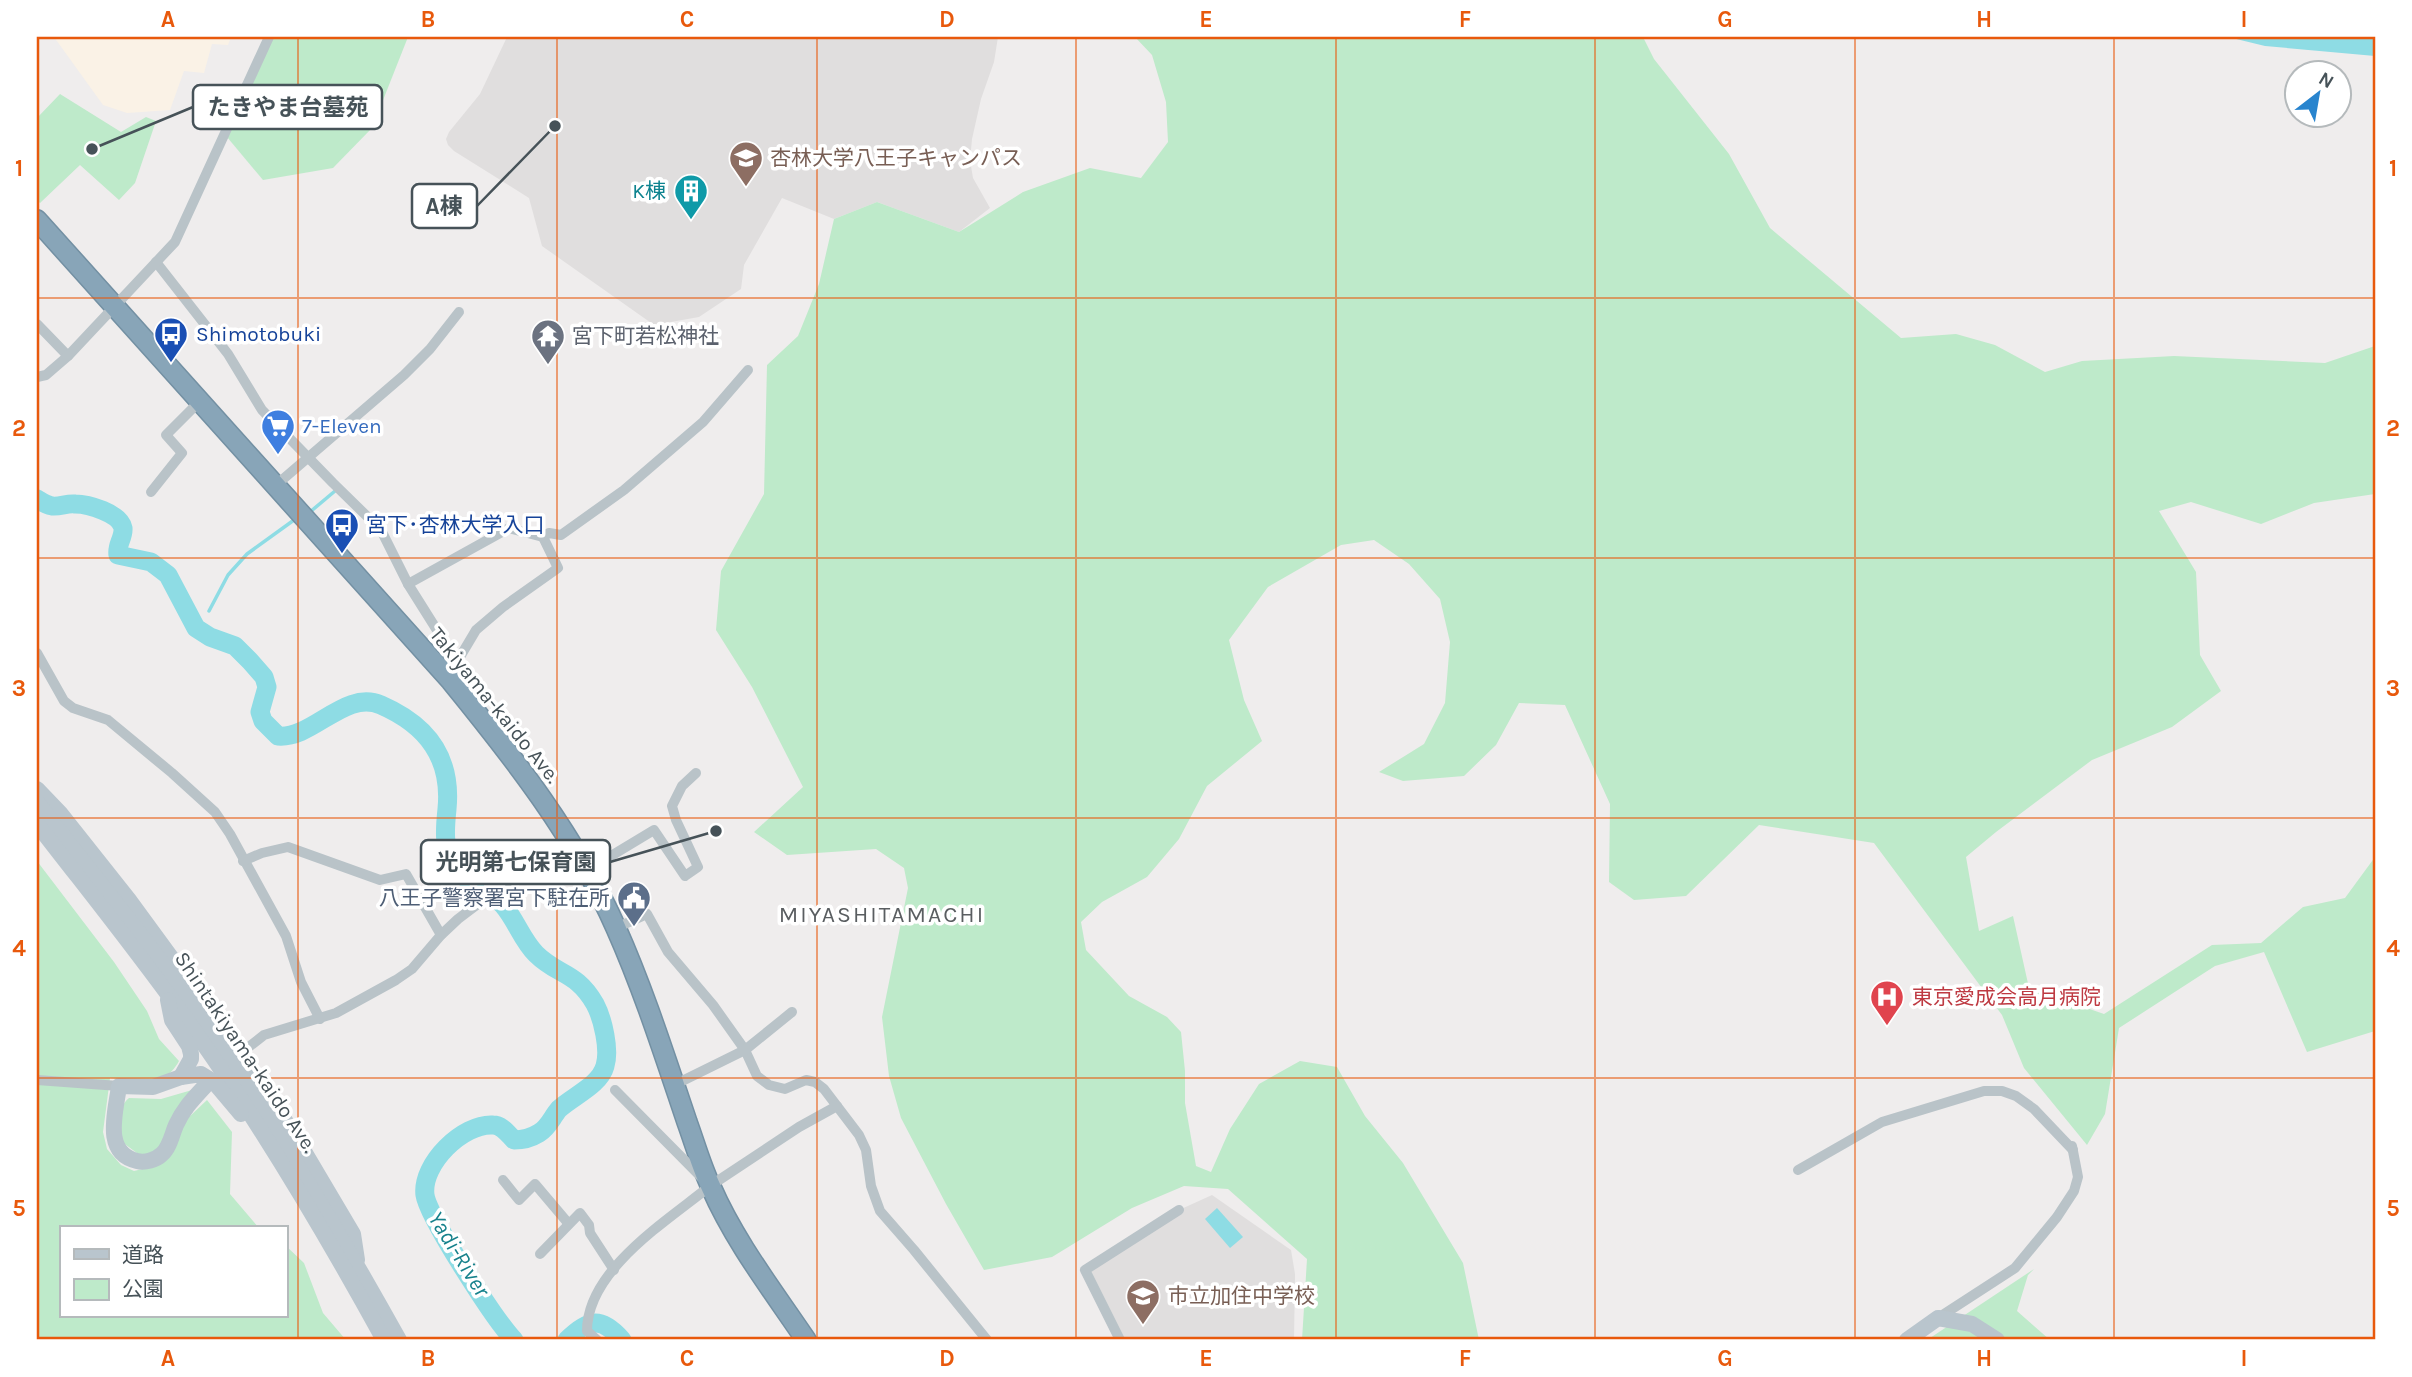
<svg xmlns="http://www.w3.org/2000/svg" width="2412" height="1377" viewBox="0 0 2412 1377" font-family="Karla,'Noto Sans JP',sans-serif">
<rect width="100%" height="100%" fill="#efeded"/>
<path fill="#faf2e6" d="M54,37H231L228,45L212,44L204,73L184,71L170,110L127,113L103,105Z"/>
<g fill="#e0dede">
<path d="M507,37H998L994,62L981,99L972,139L970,160L973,178L990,208L959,232L877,202L834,219L782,198L744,265L741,289L699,317L654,325L542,246L529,198L454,151L448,145L446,139L449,132L480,94Z"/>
<path d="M1212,1195L1291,1250L1295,1274L1294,1340H1120L1088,1267L1179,1210Z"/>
</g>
<g fill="#beeaca">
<path d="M270,37H408L372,128L333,168L263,180L227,137Z"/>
<path d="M1135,37H1643L1654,59L1729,154L1770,228L1901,338L1956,334L1995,345L2045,372L2082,361L2174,356L2325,363L2375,346V494L2314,503L2261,524L2191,502L2159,511L2196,572L2200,655L2221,691L2172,727L2092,760L1996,832L1966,857L1979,931L2013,916L2029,988L2104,1014L2212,945L2261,943L2303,907L2345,898L2375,857V1031L2307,1052L2264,952L2215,966L2119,1028L2105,1114L2087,1145L2024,1068L2002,1015L1874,843L1759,825L1686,896L1634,900L1609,882L1610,804L1565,705L1519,703L1496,745L1464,776L1403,781L1379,772L1424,744L1445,703L1450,642L1440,599L1409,564L1374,540L1341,545L1268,587L1229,640L1244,700L1262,741L1207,786L1179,839L1147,877L1102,902L1081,922L1086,950L1129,996L1167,1017L1181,1032L1185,1071V1103L1196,1166L1211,1172L1230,1129L1259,1084L1300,1061L1337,1067L1365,1116L1403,1163L1463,1263L1479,1340H1302L1307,1259L1228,1189L1184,1186L1132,1208L1052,1257L984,1270L946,1204L901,1118L889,1076L882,1017L908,888L904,868L876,849L787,855L754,832L803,787L752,687L716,630L721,571L764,494L767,365L798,336L819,284L834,219L877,202L959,232L1023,192L1090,168L1141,178L1168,142L1166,102L1152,55Z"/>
<path d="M60,94L121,132L146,117L156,121L135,183L119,200L80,165L40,203L37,200V118Z"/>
<path d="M37,861L114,962L147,1011L159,1039L179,1061C164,1089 137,1082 110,1078L103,1132L107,1149L121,1165L134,1171L151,1167L188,1118L207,1100L232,1132L230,1194L259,1228H61V1316H285V1245L304,1263L323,1313L346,1340H37Z"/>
<path d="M192,1090L158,1150L141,1156L122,1142C121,1127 116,1108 129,1098L161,1099Z"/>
<path d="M2034,1269L2028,1275L2017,1311L2050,1340H1927Z"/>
</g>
<g fill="#8edce4">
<path d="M2228,37H2375V56L2265,46Z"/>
<path d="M1217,1208L1243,1237L1230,1248L1205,1219Z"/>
</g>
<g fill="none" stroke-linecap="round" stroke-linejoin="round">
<g stroke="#8edce4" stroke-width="3.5">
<path d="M310,512L335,491"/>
<path d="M209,611L228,575L247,554L294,520"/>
</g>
<g stroke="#8edce4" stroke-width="19">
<path d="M37,499C42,502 46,505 52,506C60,507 67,503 75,504C88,504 120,513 123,528C124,538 116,545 118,555L151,562L168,575L196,628L210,637L235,646L250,661L264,677L267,687L260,712L263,721L278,736C313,739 345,689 381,705C427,725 452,758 447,809C445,828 443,848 454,865C466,884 488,890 503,905C516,920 522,940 536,954C558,976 576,971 595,1004C603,1019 610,1050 605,1066C600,1085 573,1096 559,1109C552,1117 549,1127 539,1133C531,1138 523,1140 514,1140C508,1134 502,1125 493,1125C463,1123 421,1164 425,1195C428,1217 496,1322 514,1340"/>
<path d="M567,1340C588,1319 601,1316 622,1340"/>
</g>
<g stroke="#7390a3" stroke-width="22">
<path id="highway" d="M37,220L451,681C513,757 576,837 616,928C644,991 665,1057 687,1122C695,1144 701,1166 711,1187C735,1242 773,1291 806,1340"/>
</g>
<g stroke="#b9c3c8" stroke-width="10">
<path d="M156,262L228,354L262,410L333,483L381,530L408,584L457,662L451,681"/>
<path d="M37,324L68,356"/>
<path d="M37,377L46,375L68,356L175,242L269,37"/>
<path d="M275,486L404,375L430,349L459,312"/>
<path d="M151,492L182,453L166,435L200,401"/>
<path d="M408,584L509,528L543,537"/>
<path d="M37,653L64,701L73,708L108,720L172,773L215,812L230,834L286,936L301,982L320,1019"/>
<path d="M457,662L476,630L503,607L558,568L543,537L549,533L561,535L624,490L703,422L748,370"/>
<path d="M243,861L262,853L288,847L380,880L406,874L441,935"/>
<path d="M616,928L647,914L668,952L713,1005L745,1050L757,1076L769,1085L785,1089L806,1080L815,1082L824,1089L859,1135L866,1150L871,1186L880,1211L914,1250L987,1340"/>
<path d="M241,1053L264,1035L336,1013L396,980L412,969L441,935L458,919L503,885L520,879L586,871L654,830L685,876L698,867L676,820L672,806L682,786L696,773"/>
<path d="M37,1080L119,1086"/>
<path d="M674,1085L745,1050L792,1012"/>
<path d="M1798,1170L1882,1122L1984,1091H2002L2016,1096L2034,1109L2073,1150"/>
<path d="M503,1180L519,1200L535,1184L568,1223"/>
<path d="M710,1186L799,1127L837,1106"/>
<path d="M540,1254L580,1213L589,1225L590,1233L614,1270"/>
<path d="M1938,1318L2015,1268L2057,1217L2074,1191L2078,1177L2072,1146"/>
<path d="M597,1340L587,1331C587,1270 667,1221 710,1186L615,1090"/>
<path d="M1120,1340L1085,1270L1179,1210"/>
</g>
<g stroke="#b9c5cd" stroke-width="16">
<path d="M37,789L60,813L129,900L241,1053L295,1136L353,1234L357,1260"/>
<path d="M37,802C85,866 137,927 183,992C262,1104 333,1221 399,1340"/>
<path d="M37,824C91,894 147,963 198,1036C266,1133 327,1236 384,1340"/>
<path d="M168,1000L172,1020L189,1046L191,1054V1059L181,1077"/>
<path d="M205,1086C194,1098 183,1109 176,1125C172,1134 170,1147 162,1154C156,1160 145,1163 137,1161C102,1153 116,1111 119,1086L153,1087L181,1077L201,1074L214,1082L241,1114"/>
<path d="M1907,1340L1938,1318L1972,1324L1997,1340"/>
</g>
<use href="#highway" stroke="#88a5b8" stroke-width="19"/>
</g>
<path fill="none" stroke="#e8590c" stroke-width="2" stroke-opacity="0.55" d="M298,37V1340M557,37V1340M817,37V1340M1076,37V1340M1336,37V1340M1595,37V1340M1855,37V1340M2114,37V1340M37,298H2375M37,558H2375M37,818H2375M37,1078H2375"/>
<defs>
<g id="university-pin" transform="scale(1.75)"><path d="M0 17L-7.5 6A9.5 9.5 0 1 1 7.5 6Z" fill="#8d6e63" stroke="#fff"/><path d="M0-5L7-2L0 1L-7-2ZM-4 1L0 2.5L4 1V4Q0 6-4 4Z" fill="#fff"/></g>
<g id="building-pin" transform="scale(1.75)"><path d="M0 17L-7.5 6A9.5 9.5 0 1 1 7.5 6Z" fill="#0f9aa8" stroke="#fff"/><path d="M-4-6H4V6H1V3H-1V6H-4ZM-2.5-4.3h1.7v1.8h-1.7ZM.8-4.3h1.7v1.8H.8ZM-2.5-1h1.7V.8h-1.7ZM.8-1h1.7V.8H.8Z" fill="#fff"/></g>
<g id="bus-pin" transform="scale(1.75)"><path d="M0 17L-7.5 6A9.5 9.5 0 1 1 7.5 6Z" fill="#1a4fb4" stroke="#fff"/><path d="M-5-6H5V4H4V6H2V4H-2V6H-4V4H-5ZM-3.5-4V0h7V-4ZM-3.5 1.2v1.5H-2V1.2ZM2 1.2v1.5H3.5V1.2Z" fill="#fff"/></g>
<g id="temple-pin" transform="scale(1.75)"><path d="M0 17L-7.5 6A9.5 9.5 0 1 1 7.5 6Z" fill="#6b7280" stroke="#fff"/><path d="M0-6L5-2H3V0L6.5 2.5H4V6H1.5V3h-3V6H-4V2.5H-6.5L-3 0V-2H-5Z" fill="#fff"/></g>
<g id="supermarket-pin" transform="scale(1.75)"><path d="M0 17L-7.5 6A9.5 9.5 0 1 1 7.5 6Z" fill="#3f7fe0" stroke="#fff"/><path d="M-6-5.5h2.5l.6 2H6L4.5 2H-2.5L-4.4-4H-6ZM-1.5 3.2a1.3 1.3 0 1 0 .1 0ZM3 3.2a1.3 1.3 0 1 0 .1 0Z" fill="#fff"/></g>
<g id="civic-pin" transform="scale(1.75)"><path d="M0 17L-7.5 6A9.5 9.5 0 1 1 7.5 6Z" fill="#5c6f8a" stroke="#fff"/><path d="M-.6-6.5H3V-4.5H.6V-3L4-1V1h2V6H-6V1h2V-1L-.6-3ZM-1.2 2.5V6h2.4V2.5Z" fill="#fff"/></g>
<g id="hospital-pin" transform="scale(1.75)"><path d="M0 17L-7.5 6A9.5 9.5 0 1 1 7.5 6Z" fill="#e0444e" stroke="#fff"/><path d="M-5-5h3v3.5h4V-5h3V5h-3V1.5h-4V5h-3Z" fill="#fff"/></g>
<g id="school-pin" transform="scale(1.75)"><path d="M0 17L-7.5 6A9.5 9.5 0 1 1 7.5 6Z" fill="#8d6e63" stroke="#fff"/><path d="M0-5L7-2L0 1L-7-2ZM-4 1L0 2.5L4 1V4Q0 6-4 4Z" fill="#fff"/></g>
</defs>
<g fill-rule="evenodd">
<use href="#university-pin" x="746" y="158"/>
<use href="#building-pin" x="691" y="191"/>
<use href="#bus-pin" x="171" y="334"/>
<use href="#temple-pin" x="548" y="336"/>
<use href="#supermarket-pin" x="278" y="426"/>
<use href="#bus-pin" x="342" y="525"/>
<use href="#civic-pin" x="634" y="898"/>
<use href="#hospital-pin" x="1887" y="997"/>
<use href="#school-pin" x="1143" y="1296"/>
</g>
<g text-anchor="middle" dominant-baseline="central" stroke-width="7" stroke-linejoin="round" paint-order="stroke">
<g font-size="21" fill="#785e54" stroke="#fff" text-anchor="start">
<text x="770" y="158">杏林大学八王子キャンパス</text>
<text x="1168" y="1296">市立加住中学校</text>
</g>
<g font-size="21" fill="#0d838f" stroke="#fff" text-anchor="end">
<text x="666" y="191">K棟</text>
</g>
<g font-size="21" fill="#164399" stroke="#fff" text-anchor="start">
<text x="196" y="334">Shimotobuki</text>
<text x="366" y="525">宮下･杏林大学入口</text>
</g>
<g font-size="21" fill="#5b616d" stroke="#fff" text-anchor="start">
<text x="572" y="336">宮下町若松神社</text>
</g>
<g font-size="21" fill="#366cbe" stroke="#fff" text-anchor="start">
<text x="302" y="426">7-Eleven</text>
</g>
<g font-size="21" fill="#465258" stroke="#fff">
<text transform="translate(495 705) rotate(51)">Takiyama-kaido Ave.</text>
<text transform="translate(246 1052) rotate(56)">Shintakiyama-kaido Ave.</text>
</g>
<g font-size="21" fill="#4e5e75" stroke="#fff" text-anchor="end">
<text x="610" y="898">八王子警察署宮下駐在所</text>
</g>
<g font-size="21" fill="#be3a42" stroke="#fff" text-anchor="start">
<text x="1912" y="997">東京愛成会高月病院</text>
</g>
<g font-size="23" letter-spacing="2" fill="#5a5e61" stroke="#fff">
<text x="882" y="914">MIYASHITAMACHI</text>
</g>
<g font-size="23" font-style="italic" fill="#17828c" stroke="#fff">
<text transform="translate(459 1254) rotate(58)">Yadi-River</text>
</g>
</g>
<path fill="none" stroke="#465258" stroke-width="2.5" d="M92 149L193 107M555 126L477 206M716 831L610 862"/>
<g fill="#465258" stroke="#fff" stroke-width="2.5">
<circle cx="92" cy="149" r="7"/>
<circle cx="555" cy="126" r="7"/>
<circle cx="716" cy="831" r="7"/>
</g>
<g fill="#fff" stroke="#465258" stroke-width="2.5">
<rect x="193" y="85" width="189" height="44" rx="7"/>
<rect x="412" y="184" width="65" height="44" rx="7"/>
<rect x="421" y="840" width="189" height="44" rx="7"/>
</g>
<g font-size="23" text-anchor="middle" font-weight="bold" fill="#465258">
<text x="288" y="115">たきやま台墓苑</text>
<text x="444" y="214">A棟</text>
<text x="516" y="870">光明第七保育園</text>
</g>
<rect width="2412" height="1377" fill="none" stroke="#ffffff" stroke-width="77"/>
<rect x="60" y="1226" width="228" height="91" fill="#ffffff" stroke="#b5babc" stroke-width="2"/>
<rect x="74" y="1249" width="35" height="10" fill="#b9c5cd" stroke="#b5babc" stroke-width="2"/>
<text x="122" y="1262" font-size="21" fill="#465258">道路</text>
<rect x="74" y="1279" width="35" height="21" fill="#beeaca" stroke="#b5babc" stroke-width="2"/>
<text x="122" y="1296" font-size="21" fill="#465258">公園</text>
<g transform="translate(2318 94) rotate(31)"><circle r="33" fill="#ffffff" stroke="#b5babc" stroke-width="2"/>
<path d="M0-5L12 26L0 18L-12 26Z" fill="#2884ce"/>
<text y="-10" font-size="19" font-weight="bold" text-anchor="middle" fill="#465258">N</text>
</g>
<rect x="38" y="38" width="2336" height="1300" fill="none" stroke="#e8590c" stroke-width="2.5"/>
<g font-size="23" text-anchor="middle" font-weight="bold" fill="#e8590c">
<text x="168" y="27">A</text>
<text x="428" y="27">B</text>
<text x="687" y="27">C</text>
<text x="947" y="27">D</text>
<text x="1206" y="27">E</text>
<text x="1465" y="27">F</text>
<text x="1725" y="27">G</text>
<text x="1984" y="27">H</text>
<text x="2244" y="27">I</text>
<text x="19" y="176">1</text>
<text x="2393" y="176">1</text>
<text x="19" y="436">2</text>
<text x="2393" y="436">2</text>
<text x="19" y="696">3</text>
<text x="2393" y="696">3</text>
<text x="19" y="956">4</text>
<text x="2393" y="956">4</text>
<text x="19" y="1216">5</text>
<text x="2393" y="1216">5</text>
<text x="168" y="1366">A</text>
<text x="428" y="1366">B</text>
<text x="687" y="1366">C</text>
<text x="947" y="1366">D</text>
<text x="1206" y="1366">E</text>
<text x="1465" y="1366">F</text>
<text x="1725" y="1366">G</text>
<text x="1984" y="1366">H</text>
<text x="2244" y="1366">I</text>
</g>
</svg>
